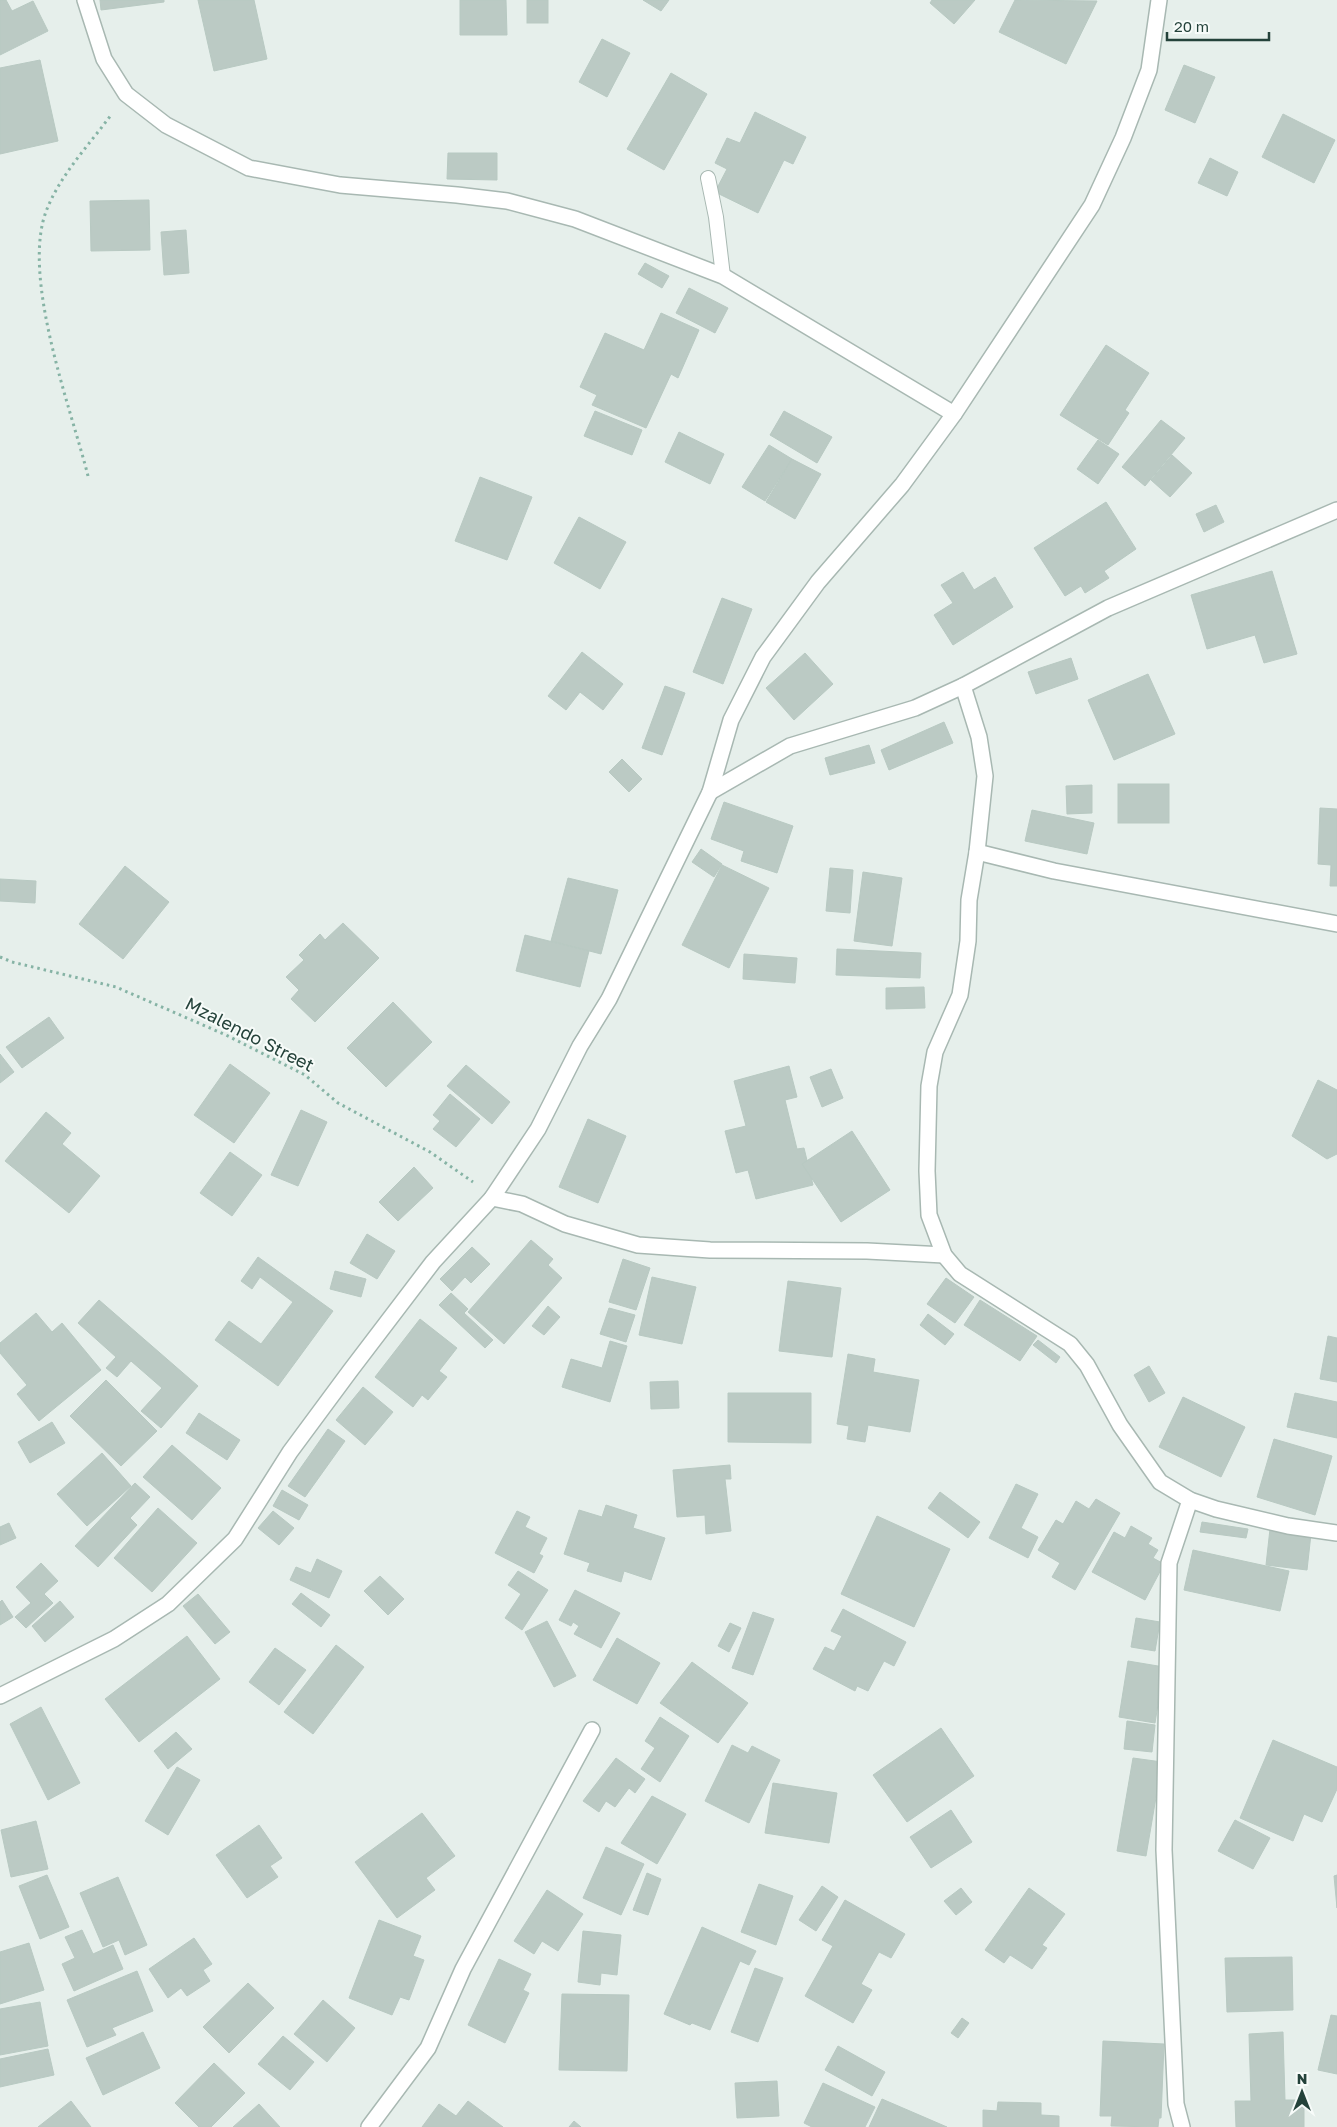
<svg xmlns="http://www.w3.org/2000/svg" width="1337" height="2127" viewBox="0 0 1337 2127" font-family="'Golos Text',sans-serif">
<rect width="100%" height="100%" fill="#e6efeb"/>
<g fill="#bbcac4" stroke="#b8c9c2">
<path d="M0,0H6L12,11L33,1L48,31L0,55Z"/>
<path d="M100,0H164V2L101,10Z"/>
<path d="M198,0H254L267,59L214,71Z"/>
<path d="M460,0H506L507,35H460Z"/>
<rect x="527" y="0" width="21" height="23"/>
<path d="M643,0H669L661,11Z"/>
<path d="M932,0H975L954,24L930,3Z"/>
<path d="M1015,0L1097,1L1066,64L999,32Z"/>
<path d="M602,39L630,53L607,97L579,82Z"/>
<path d="M40,60L58,141L0,154V68Z"/>
<path d="M1184,65L1215,77L1195,123L1165,110Z"/>
<path d="M671,73L707,94L664,170L627,149Z"/>
<path d="M755,112L806,137L793,164L784,160L758,213L715,192L727,169L715,163L727,138L740,143Z"/>
<path d="M1283,114L1335,140L1314,183L1262,157Z"/>
<path d="M448,153H497V180L447,179Z"/>
<path d="M1210,158L1238,172L1227,196L1198,183Z"/>
<path d="M149,200L150,250L91,251L90,201Z"/>
<path d="M186,230L189,273L164,275L161,232Z"/>
<path d="M645,263L669,276L662,288L638,274Z"/>
<path d="M689,288L728,308L715,333L676,313Z"/>
<path d="M661,313L699,330L678,378L671,374L646,428L592,405L597,395L580,387L605,333L644,350Z"/>
<path d="M1106,345L1149,373L1125,410L1129,413L1108,445L1060,415Z"/>
<path d="M595,411L642,430L632,455L584,436Z"/>
<path d="M784,411L832,437L817,463L770,435Z"/>
<path d="M1161,420L1185,438L1145,486L1122,467Z"/>
<path d="M679,432L724,454L710,484L665,462Z"/>
<path d="M1098,440L1119,454L1098,484L1077,469Z"/>
<path d="M769,445L792,459L765,501L742,487Z"/>
<path d="M1172,455L1192,473L1170,497L1151,480Z"/>
<path d="M792,459L821,474L795,519L766,502Z"/>
<path d="M480,477L532,497L507,560L455,541Z"/>
<path d="M1106,502L1136,549L1104,571L1109,578L1085,593L1081,586L1065,596L1034,548Z"/>
<path d="M1216,505L1224,522L1204,532L1196,514Z"/>
<path d="M579,517L626,542L600,589L554,563Z"/>
<path d="M1272,571L1297,654L1264,663L1255,635L1207,649L1191,595Z"/>
<path d="M963,572L974,590L995,577L1013,607L953,645L934,615L953,603L941,585Z"/>
<path d="M722,598L752,609L723,684L693,672Z"/>
<path d="M582,652L623,684L603,710L580,692L566,710L548,696Z"/>
<path d="M805,653L833,684L794,720L766,688Z"/>
<path d="M1071,658L1078,679L1036,694L1028,672Z"/>
<path d="M1148,674L1175,734L1114,760L1088,700Z"/>
<path d="M665,686L685,693L662,755L642,748Z"/>
<path d="M944,722L953,743L889,770L881,750Z"/>
<path d="M869,745L875,763L830,775L825,758Z"/>
<path d="M622,759L642,779L629,792L609,772Z"/>
<rect x="1118" y="784" width="51" height="39"/>
<path d="M1092,785V813L1067,814L1066,786Z"/>
<path d="M724,802L793,826L777,873L741,861L744,851L711,839Z"/>
<path d="M1320,808L1337,809V886H1330L1331,865L1318,864Z"/>
<path d="M1032,810L1094,823L1087,854L1025,841Z"/>
<path d="M701,849L722,864L714,877L692,862Z"/>
<path d="M722,865L769,888L729,968L682,945Z"/>
<path d="M125,866L169,902L123,959L79,924Z"/>
<path d="M830,868L853,870L850,913L826,911Z"/>
<path d="M863,872L902,878L892,946L854,941Z"/>
<path d="M568,878L618,890L601,954L551,941Z"/>
<path d="M0,879L36,881L35,903L0,901Z"/>
<path d="M343,923L379,958L315,1022L291,999L299,990L286,977L304,960L299,955L320,934L325,940Z"/>
<path d="M525,935L589,951L580,987L516,971Z"/>
<path d="M837,949L921,953L920,978L836,975Z"/>
<path d="M744,954L797,958L795,983L743,979Z"/>
<path d="M924,987L925,1008L886,1009V988Z"/>
<path d="M393,1002L432,1042L386,1087L347,1048Z"/>
<path d="M49,1017L64,1038L22,1068L6,1047Z"/>
<path d="M0,1054L14,1072L0,1083Z"/>
<path d="M230,1064L270,1093L234,1143L194,1115Z"/>
<path d="M466,1065L510,1102L492,1124L447,1086Z"/>
<path d="M789,1066L797,1097L785,1100L797,1149L804,1148L813,1185L756,1199L748,1170L736,1173L725,1131L746,1126L734,1081Z"/>
<path d="M831,1069L843,1098L822,1107L810,1077Z"/>
<path d="M1318,1080L1337,1090V1154L1327,1159L1292,1136Z"/>
<path d="M450,1094L480,1119L456,1147L433,1129L440,1121L433,1115Z"/>
<path d="M301,1110L327,1122L298,1186L271,1175Z"/>
<path d="M46,1112L71,1133L62,1144L100,1176L69,1213L5,1161Z"/>
<path d="M588,1119L626,1136L598,1203L559,1187Z"/>
<path d="M852,1131L890,1190L841,1222L802,1164Z"/>
<path d="M230,1152L262,1175L232,1216L200,1193Z"/>
<path d="M414,1167L433,1188L398,1221L379,1202Z"/>
<path d="M367,1234L395,1251L377,1279L350,1263Z"/>
<path d="M531,1240L553,1259L548,1265L562,1278L504,1344L468,1312Z"/>
<path d="M472,1247L490,1264L471,1283L465,1277L452,1291L440,1279Z"/>
<path d="M258,1257L333,1311L278,1386L215,1340L229,1321L261,1344L293,1302L260,1277L252,1289L241,1281Z"/>
<path d="M623,1259L650,1268L636,1310L609,1302Z"/>
<path d="M335,1271L366,1279L361,1297L330,1289Z"/>
<path d="M652,1277L696,1287L682,1344L639,1335Z"/>
<path d="M946,1278L974,1297L955,1323L927,1304Z"/>
<path d="M788,1281L841,1288L832,1357L779,1351Z"/>
<path d="M451,1293L468,1309L464,1313L493,1340L485,1348L439,1305Z"/>
<path d="M99,1300L198,1386L161,1428L141,1411L162,1388L131,1361L117,1377L106,1368L116,1357L78,1323Z"/>
<path d="M980,1300L1037,1336L1020,1361L964,1325Z"/>
<path d="M548,1306L560,1317L544,1335L532,1326Z"/>
<path d="M609,1308L635,1315L626,1342L600,1334Z"/>
<path d="M36,1313L52,1332L62,1323L101,1370L39,1421L17,1394L27,1385L0,1353V1343Z"/>
<path d="M928,1314L954,1334L945,1345L920,1325Z"/>
<path d="M420,1319L457,1348L439,1371L447,1377L428,1400L422,1395L413,1407L375,1377Z"/>
<path d="M1328,1336L1337,1338V1382L1320,1379Z"/>
<path d="M1038,1340L1060,1357L1056,1363L1033,1345Z"/>
<path d="M610,1341L627,1346L610,1402L562,1387L571,1359L602,1368Z"/>
<path d="M848,1354L875,1359L873,1372L919,1380L910,1432L868,1425L865,1442L847,1439L849,1426L837,1424Z"/>
<path d="M1149,1366L1165,1393L1149,1402L1134,1375Z"/>
<path d="M106,1380L157,1431L121,1466L70,1416Z"/>
<path d="M678,1381L679,1408L651,1409L650,1382Z"/>
<path d="M363,1387L393,1412L365,1445L336,1420Z"/>
<path d="M728,1393H811V1443L728,1442Z"/>
<path d="M1295,1393L1337,1402V1438L1287,1427Z"/>
<path d="M1183,1397L1245,1427L1221,1477L1159,1447Z"/>
<path d="M199,1413L240,1440L227,1460L186,1433Z"/>
<path d="M52,1422L65,1443L30,1463L18,1442Z"/>
<path d="M328,1429L345,1441L305,1497L288,1486Z"/>
<path d="M1274,1439L1332,1456L1315,1515L1257,1497Z"/>
<path d="M172,1445L221,1488L192,1520L143,1477Z"/>
<path d="M102,1453L131,1486L87,1526L57,1494Z"/>
<path d="M730,1465L731,1479H725L731,1531L706,1534L705,1515L677,1517L673,1470Z"/>
<path d="M135,1483L150,1497L130,1518L137,1525L98,1567L75,1546Z"/>
<path d="M1016,1484L1038,1494L1021,1528L1038,1537L1028,1558L989,1538Z"/>
<path d="M282,1490L308,1505L299,1520L273,1506Z"/>
<path d="M940,1492L980,1522L968,1538L928,1508Z"/>
<path d="M1096,1499L1120,1513L1075,1590L1052,1577L1060,1563L1038,1550L1056,1520L1063,1524L1076,1501L1089,1509Z"/>
<path d="M606,1505L637,1515L633,1528L665,1538L651,1580L624,1571L621,1582L587,1571L590,1563L564,1554L579,1510L602,1517Z"/>
<path d="M158,1508L197,1543L152,1592L114,1558Z"/>
<path d="M273,1511L294,1528L279,1545L258,1528Z"/>
<path d="M517,1511L530,1517L525,1527L547,1538L539,1554L543,1556L534,1573L495,1553Z"/>
<path d="M877,1516L950,1549L914,1627L841,1594Z"/>
<path d="M1202,1522L1248,1529L1246,1538L1200,1532Z"/>
<path d="M9,1523L16,1538L0,1545V1527Z"/>
<path d="M1131,1526L1152,1538L1148,1544L1158,1550L1153,1558L1164,1564L1145,1600L1092,1572L1114,1532L1125,1538Z"/>
<path d="M1270,1529L1311,1534L1307,1570L1266,1565Z"/>
<path d="M1193,1550L1289,1571L1280,1611L1184,1590Z"/>
<path d="M317,1559L342,1571L329,1598L290,1580L296,1567L311,1573Z"/>
<path d="M41,1563L58,1581L44,1594L53,1603L26,1628L15,1617L31,1603L16,1587Z"/>
<path d="M518,1571L548,1590L522,1630L505,1618L521,1594L508,1585Z"/>
<path d="M380,1576L404,1599L388,1615L364,1591Z"/>
<path d="M575,1590L620,1613L601,1648L574,1634L579,1626L573,1622L571,1626L559,1620Z"/>
<path d="M301,1593L330,1615L321,1627L292,1604Z"/>
<path d="M198,1594L230,1632L215,1644L183,1606Z"/>
<path d="M2,1600L13,1617L0,1625V1602Z"/>
<path d="M60,1601L74,1617L45,1642L32,1626Z"/>
<path d="M843,1609L906,1642L894,1666L884,1661L868,1691L857,1686L855,1691L813,1669L825,1647L834,1651L842,1636L831,1631Z"/>
<path d="M753,1612L774,1619L753,1675L732,1668Z"/>
<path d="M1136,1618L1160,1622L1155,1651L1131,1647Z"/>
<path d="M547,1621L576,1676L554,1687L525,1632Z"/>
<path d="M730,1623L741,1628L729,1652L718,1646Z"/>
<path d="M187,1636L220,1679L139,1742L105,1699Z"/>
<path d="M617,1638L660,1663L637,1704L593,1680Z"/>
<path d="M336,1645L364,1667L313,1734L284,1712Z"/>
<path d="M275,1648L306,1670L279,1705L249,1682Z"/>
<path d="M1128,1661L1164,1667L1155,1723L1119,1717Z"/>
<path d="M692,1662L748,1703L718,1743L660,1703Z"/>
<path d="M41,1707L80,1783L48,1800L10,1724Z"/>
<path d="M660,1717L689,1736L660,1782L641,1769L655,1748L645,1741Z"/>
<path d="M1127,1721L1155,1725L1152,1752L1124,1749Z"/>
<path d="M941,1728L974,1776L907,1822L873,1775Z"/>
<path d="M176,1732L192,1749L168,1769L154,1751Z"/>
<path d="M1273,1740L1337,1767V1789L1322,1822L1304,1814L1293,1841L1240,1818Z"/>
<path d="M732,1745L748,1753L752,1746L780,1760L749,1823L705,1801Z"/>
<path d="M616,1758L645,1779L635,1793L629,1788L615,1807L606,1801L599,1812L583,1801Z"/>
<path d="M1133,1758L1162,1762L1146,1856L1117,1851Z"/>
<path d="M177,1767L200,1780L168,1835L145,1821Z"/>
<path d="M773,1783L837,1793L829,1843L765,1833Z"/>
<path d="M652,1796L686,1814L657,1864L621,1843Z"/>
<path d="M951,1810L972,1842L931,1868L910,1837Z"/>
<path d="M422,1813L455,1856L426,1878L435,1890L397,1918L355,1862Z"/>
<path d="M1235,1820L1270,1838L1253,1869L1218,1851Z"/>
<path d="M36,1821L48,1869L11,1877L1,1830Z"/>
<path d="M259,1825L282,1858L270,1866L278,1877L247,1898L216,1855Z"/>
<path d="M606,1847L644,1864L621,1915L583,1898Z"/>
<path d="M647,1873L661,1879L648,1915L633,1910Z"/>
<path d="M47,1875L69,1927L40,1939L19,1886Z"/>
<path d="M1337,1875V1908L1334,1876Z"/>
<path d="M118,1877L147,1945L125,1955L119,1940L103,1947L80,1893Z"/>
<path d="M759,1884L793,1896L776,1945L741,1932Z"/>
<path d="M822,1886L838,1897L816,1931L799,1920Z"/>
<path d="M961,1888L972,1902L956,1915L944,1901Z"/>
<path d="M1029,1888L1065,1914L1042,1945L1047,1948L1032,1969L1010,1955L1004,1963L985,1950Z"/>
<path d="M547,1890L583,1914L558,1951L542,1941L534,1954L514,1941Z"/>
<path d="M845,1900L905,1934L891,1958L879,1952L861,1984L872,1990L853,2023L805,1996L833,1946L822,1940Z"/>
<path d="M379,1920L421,1936L413,1956L424,1960L409,2000L400,1997L392,2015L349,1998Z"/>
<path d="M702,1927L756,1951L749,1965L740,1961L710,2030L692,2023L690,2025L664,2014Z"/>
<path d="M82,1930L93,1954L113,1945L123,1969L74,1991L62,1964L75,1958L65,1937Z"/>
<path d="M583,1931L621,1935L617,1975L601,1973L600,1985L578,1982Z"/>
<path d="M194,1938L212,1964L203,1970L210,1981L187,1996L181,1988L168,1998L149,1969Z"/>
<path d="M29,1943L44,1990L0,2004V1952Z"/>
<path d="M1292,1957L1293,2010L1227,2012L1225,1958Z"/>
<path d="M499,1959L531,1974L523,1990L529,1993L505,2043L468,2025Z"/>
<path d="M755,1968L783,1978L758,2042L731,2032Z"/>
<path d="M137,1971L153,2011L112,2028L116,2035L87,2047L67,2000Z"/>
<path d="M248,1983L274,2008L229,2053L203,2027Z"/>
<path d="M562,1994L629,1995L627,2071L559,2070Z"/>
<path d="M323,2000L355,2028L327,2062L294,2034Z"/>
<path d="M40,2002L48,2046L0,2055V2009Z"/>
<path d="M1331,2015L1337,2016V2074L1318,2070Z"/>
<path d="M962,2018L969,2023L958,2038L951,2033Z"/>
<path d="M143,2032L160,2068L103,2095L86,2058Z"/>
<path d="M1283,2032L1285,2100H1304V2127H1236L1235,2101H1251L1249,2034Z"/>
<path d="M283,2036L314,2062L290,2090L258,2064Z"/>
<path d="M1103,2041L1164,2044L1161,2118H1159L1158,2127L1111,2126L1112,2116H1100Z"/>
<path d="M838,2046L885,2072L872,2096L825,2070Z"/>
<path d="M48,2049L54,2075L0,2087V2059Z"/>
<path d="M214,2063L245,2093L211,2127H199L175,2103Z"/>
<path d="M777,2081L779,2116L737,2118L735,2083Z"/>
<path d="M823,2083L875,2107L865,2127H812L804,2123Z"/>
<path d="M882,2099L947,2127H869Z"/>
<path d="M71,2101L91,2127H38Z"/>
<path d="M468,2101L503,2127H422L439,2104L456,2116Z"/>
<path d="M998,2102L1041,2103V2115L1059,2116V2127H983V2110L997,2111Z"/>
<path d="M259,2104L280,2127H233Z"/>
<path d="M574,2121L581,2127H569Z"/>
</g>
<g fill="none" stroke-linecap="round" stroke-linejoin="round">
<g stroke="#a8b8b2" stroke-width="16">
<path id="lane" d="M708,178L716,217L723,276"/>
</g>
<g stroke="#a8b8b2" stroke-width="18">
<g id="street">
<path d="M85,0L104,59L126,94L166,125L249,168L340,185L457,195L507,201L575,219L723,276L954,414"/>
<path d="M963,686L979,737L985,776L977,852L969,900L968,941L960,995L935,1052L929,1086L927,1171L929,1215L944,1255L960,1274L1070,1344L1087,1365L1120,1425L1160,1482L1190,1500L1216,1509L1288,1526L1337,1533"/>
<path d="M710,792L790,746L915,708L963,686L1108,608L1337,510"/>
<path d="M977,852L1054,871L1337,924"/>
<path d="M492,1198L522,1204L565,1224L638,1245L710,1250L867,1251L944,1255"/>
<path d="M0,1696L114,1639L168,1604L235,1539L290,1452L350,1371L433,1262L492,1198L538,1129L580,1046L609,999L710,792L731,720L763,657L818,582L902,485L954,414L1092,205L1123,138L1149,70L1159,0"/>
<path d="M369,2127L428,2048L463,1969L592,1730"/>
<path d="M1182,2127L1176,2104L1164,1850L1169,1563L1190,1500"/>
</g>
</g>
<g stroke="#86b3a5" stroke-width="3" stroke-dasharray="2.5 4" stroke-linecap="butt">
<path d="M88,476C71,408 20,275 47,209C61,174 89,145 111,115"/>
<path d="M0,957L12,962L116,987L226,1035L305,1075L338,1103L430,1152L473,1182"/>
</g>
<use href="#lane" stroke="#fff" stroke-width="14"/>
<use href="#street" stroke="#fff" stroke-width="15"/>
</g>
<g text-anchor="middle" dominant-baseline="central" stroke-width="4" stroke-linejoin="round" paint-order="stroke">
<g font-size="18" fill="#24423a" stroke="#f7fbf9">
<text transform="translate(250 1034) rotate(27)">Mzalendo Street</text>
</g>
</g>
<g transform="translate(1302 2092)" stroke="#f7fbf9" stroke-width="4" paint-order="stroke">
<path d="M0-4L9 19L0 12L-9 19Z" fill="#24423a"/>
<text y="-8" font-size="14" font-weight="bold" text-anchor="middle" fill="#24423a">N</text>
</g>
<path d="M1167 32v8h102v-8" fill="none" stroke="#24423a" stroke-width="2.5"/>
<text x="1174" y="32" font-size="15" fill="#24423a" stroke="#f7fbf9" stroke-width="4" paint-order="stroke">20 m</text>
</svg>
